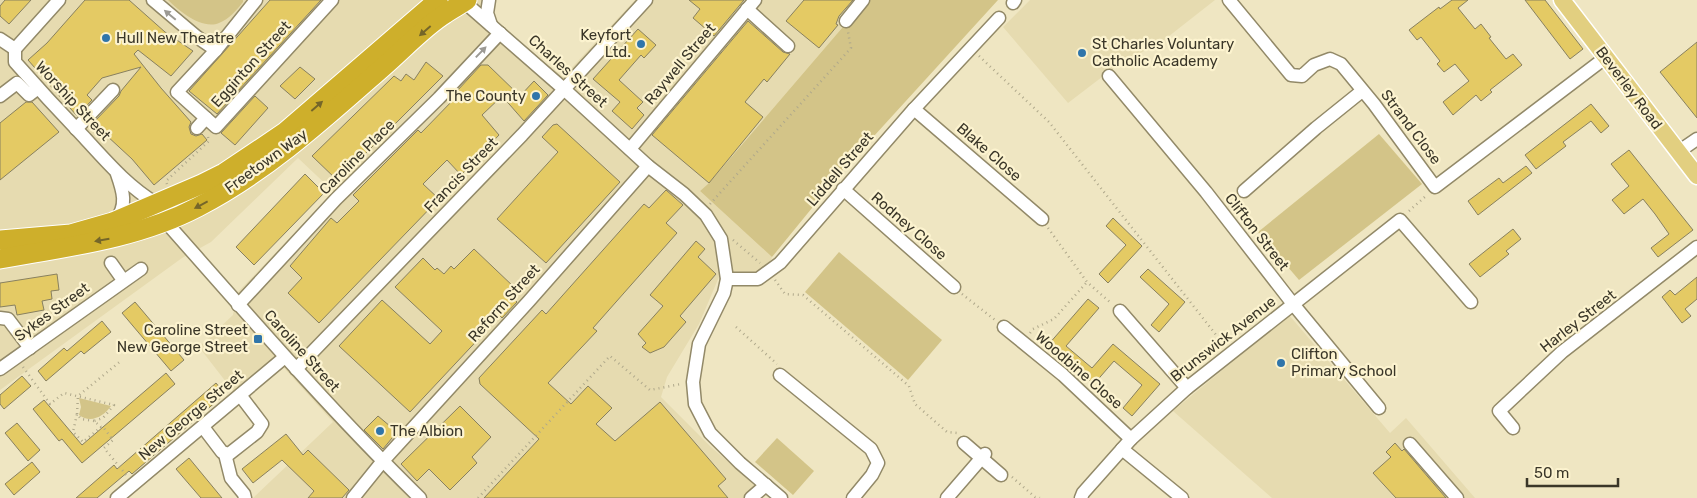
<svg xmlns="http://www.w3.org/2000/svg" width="1697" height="498" viewBox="0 0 1697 498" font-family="Rubik,sans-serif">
<rect width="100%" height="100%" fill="#efe6c2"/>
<g fill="#e6dbb0">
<path d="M0,0H495L484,9L499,26L563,77L635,0H866L709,183L700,191L772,257L762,285L719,277L699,324L667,377L661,397L711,447L764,493L760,498H253L333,422L275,358L233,391L199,347L233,315L236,294L334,192L298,158L211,242L182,258L0,390Z"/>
<path d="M1030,0H1215L1164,40L1115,67L1068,103L1003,27Z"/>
<path d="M1289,315L1390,433L1406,418L1475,498H1272L1173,411Z"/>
</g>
<g fill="#d3c488">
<path d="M168,0H243V2C237,10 229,19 219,23C202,30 179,11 168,0Z"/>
<path d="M866,0H998L843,170L772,257L700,191L709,183Z"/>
<path d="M1379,134L1422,184L1299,280L1258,232Z"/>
<path d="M839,252L942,340L908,380L805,292Z"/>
<path d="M79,398L111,406C104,416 91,424 79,415L81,407Z"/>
<path d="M777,438L814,471L793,495L755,462Z"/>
</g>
<g fill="#e4ca64" stroke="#88805f">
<path d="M5,0H31L9,24L0,16V6Z"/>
<path d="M85,0H129L165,32L193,51L171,76L138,50L134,54L161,88L191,122L189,127L191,134L196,136L202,134L207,140L154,185L132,159L93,123L119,96L121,91L141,67L102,78L87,95L92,100L77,116L28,60L47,43Z"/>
<path d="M270,0H321L217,114L189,91Z"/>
<path d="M689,0H744L714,36L693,18L700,9Z"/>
<path d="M804,0H853L839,16L836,24L838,25L819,48L786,21Z"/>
<path d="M1452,0H1468L1458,8L1475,29L1481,24L1491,37L1489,38L1506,59L1513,54L1522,65L1490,90L1492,92L1481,101L1476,95L1453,115L1443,102L1469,81L1455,64L1444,72L1437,64L1440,61L1421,37L1417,40L1409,30L1439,7L1440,9Z"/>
<path d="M1525,0H1545L1583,49L1570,59Z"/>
<path d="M748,21L783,52L790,54L767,82L764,79L745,102L763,117L709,183L652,135Z"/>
<path d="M638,29L656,45L644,58L641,55L619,80L643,102L637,108L644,115L632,129L612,111L620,102L593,79Z"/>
<path d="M1697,42V118L1660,72Z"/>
<path d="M426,62L443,76L338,181L312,156L394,76L401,81L406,74L414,80Z"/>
<path d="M481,65H488L520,96L534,81L548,95L524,121L502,96L482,115L499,135L461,175L447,160L423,184L439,199L319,323L288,293L302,278L290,266L331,218L337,223L359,201L353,195L418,130L421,133L456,97L457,91Z"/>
<path d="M300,67L315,79L295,99L280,86Z"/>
<path d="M255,96L268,108L235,145L221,133Z"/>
<path d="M26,102H32L59,132L0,180V123Z"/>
<path d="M1591,104L1609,126L1601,133L1591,121L1563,142L1566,146L1536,169L1525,155Z"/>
<path d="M557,124L620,182L546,263L497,219L558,152L542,137L553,125Z"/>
<path d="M1629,150L1693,230L1658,257L1651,248L1669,234L1655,214L1643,199L1624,214L1612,200L1629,186L1611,164Z"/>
<path d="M1526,166L1532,173L1478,215L1468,201L1499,178L1503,183Z"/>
<path d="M305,174L324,193L254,265L236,247Z"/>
<path d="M666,190L683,205L666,223L677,233L593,328L597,331L548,383L571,404L588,386L612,408L596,424L615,441L660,402L726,479L718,486L728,498H484L539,439L480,384L479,378L542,310L546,314L644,204L649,208Z"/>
<path d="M1113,218L1142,246L1108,283L1099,274L1126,245L1106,226Z"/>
<path d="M1513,229L1521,239L1506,251L1509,254L1480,277L1469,264Z"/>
<path d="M696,241L705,249L698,257L716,274L680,316L686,322L664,347L650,353L642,347L646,343L638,334L663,306L650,295Z"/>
<path d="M474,249L515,288L509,294L517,302L502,318L500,316L410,412L339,346L382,300L430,344L442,331L395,287L423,258L435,270L437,268L444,274L451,266L454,269Z"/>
<path d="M1148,269L1185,302L1159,332L1151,325L1169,304L1140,277Z"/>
<path d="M57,274L59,290L51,291L52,299L42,301L44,310L17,315L15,305L0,307V283Z"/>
<path d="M1697,277V299L1685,309L1691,316L1682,323L1662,297L1670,290L1675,295Z"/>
<path d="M1088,299L1099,308L1066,346L1092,368L1113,344L1160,384L1132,416L1123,408L1142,385L1114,361L1094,384L1048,345Z"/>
<path d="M135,302L184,360L171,371L122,313Z"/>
<path d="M102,321L111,332L84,354L81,351L46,381L38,371L64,348L67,351Z"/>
<path d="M166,373L175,384L82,463L62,439L59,441L33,409L44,400L82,445Z"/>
<path d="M22,376L31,386L4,409L0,404V395Z"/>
<path d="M216,383L225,394L132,474L129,471L97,498H76L114,465L117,469Z"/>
<path d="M460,406L491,437L472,457L477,463L450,490L429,469L417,481L401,464Z"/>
<path d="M378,416L397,432L383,449L364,430Z"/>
<path d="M17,423L40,450L28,461L5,433Z"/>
<path d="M286,434L303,455L308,450L349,490L342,498H308L314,491L282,460L253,483L242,469Z"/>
<path d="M1395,443L1402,451L1404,449L1446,498H1396L1373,473L1391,457L1386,452Z"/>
<path d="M189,458L222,498H201L176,469Z"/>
<path d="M32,462L40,472L14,495L5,484Z"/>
</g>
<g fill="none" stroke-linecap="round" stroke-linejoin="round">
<g stroke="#928968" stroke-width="15">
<g id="minor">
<path d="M153,0L197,37L216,50"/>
<path d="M256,0L216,50L177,92L216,127L332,0"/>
<path d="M462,0L565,90L648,166L684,194L706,215L721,239L727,279L724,293L699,344L693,382L695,404L710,433L740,463L781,498"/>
<path d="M489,0L487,13L491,25"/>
<path d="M1229,0L1291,75L1302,76L1314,65L1330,59L1341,64L1374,104L1435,187L1605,58"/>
<path d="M1013,3L1015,0"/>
<path d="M747,9L788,46"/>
<path d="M846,21L863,0"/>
<path d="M0,39L15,49"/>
<path d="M15,49V62C37,87 60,112 83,136C106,161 128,187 157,204"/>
<path d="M15,49L59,0"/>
<path d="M1109,76L1206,192L1293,304L1379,408"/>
<path d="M0,96L17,83L29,95L38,88"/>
<path d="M914,109L1042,219"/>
<path d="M197,128L206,118"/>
<path d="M76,129L113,90"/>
<path d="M630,149L755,0"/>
<path d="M1678,152L1697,139"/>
<path d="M843,189L954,287"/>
<path d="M1244,191L1316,128L1362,91"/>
<path d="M130,220L156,217L165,221C248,315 330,410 420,498"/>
<path d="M115,221C128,206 123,191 117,174"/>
<path d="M111,263L123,280"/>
<path d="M727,279H758L780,263L914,109L999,18"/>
<path d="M238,305L336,199L439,98L500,33"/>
<path d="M1120,311L1187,388"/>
<path d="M0,318L8,319L30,348"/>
<path d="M1004,327L1063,375L1131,439"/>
<path d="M0,369L141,269"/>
<path d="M296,369L522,135L646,0"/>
<path d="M780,375L871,449L878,463L872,475L853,498"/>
<path d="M203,427L222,452L229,454L257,432L262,424L240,395"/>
<path d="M1513,428L1499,411L1562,352L1697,247"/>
<path d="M964,443L1001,475"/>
<path d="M1410,444L1457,498"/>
<path d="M1122,449L1182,498"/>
<path d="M225,454L231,478L244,494L245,498"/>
<path d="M117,498L285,357"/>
<path d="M353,498L382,462L529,301L648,166"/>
<path d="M751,498L766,485"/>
<path d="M947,498L985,454"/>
<path d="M1081,498L1083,493L1131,439L1187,388L1400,220L1471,302"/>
</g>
</g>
<g stroke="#fff" stroke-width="19">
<path id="major" d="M1562,0L1697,176"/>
</g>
<g stroke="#fff" stroke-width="21">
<g id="highway">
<path d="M0,240L71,234L113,222L202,184L224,173L285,132L438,0"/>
<path d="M0,259C66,247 137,239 198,207C266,172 324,119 382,68C401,52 424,27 445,14C452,9 460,5 467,0"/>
</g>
</g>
<g stroke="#afa88b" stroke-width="2.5" stroke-dasharray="1 4" stroke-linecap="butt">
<path d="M979,56L1049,122L1224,345"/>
<path d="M167,184L166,181L209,141L208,137"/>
<path d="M710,204L851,48L848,32"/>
<path d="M1409,211L1427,195"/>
<path d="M1048,228L1087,282L1112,304"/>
<path d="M733,240L760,263"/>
<path d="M775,280L785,294L803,295L909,386L915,404L947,432L957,433"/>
<path d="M962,294L995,320"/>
<path d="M736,327L777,364"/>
<path d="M1030,333L1033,329L1054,319L1087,282"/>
<path d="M23,367L50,404L64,393L114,405L103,418L94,421L101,427H103L113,440L104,448L127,476"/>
<path d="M77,414L78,396L122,360"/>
<path d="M94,421L81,419L77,414L73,432L83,442L101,427"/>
<path d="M1012,477L1035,497L1040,498"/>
<path d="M478,498L610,356L650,390L681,384"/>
</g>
<use href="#minor" stroke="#fff" stroke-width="12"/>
<use href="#major" stroke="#e2cf80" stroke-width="16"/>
<use href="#highway" stroke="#ceaf2b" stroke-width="19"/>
</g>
<defs><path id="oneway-solid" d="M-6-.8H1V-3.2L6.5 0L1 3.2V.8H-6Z" transform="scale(1.25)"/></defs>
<g fill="#9c9a94">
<use href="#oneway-solid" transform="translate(170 15) rotate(-140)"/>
<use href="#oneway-solid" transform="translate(481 52) rotate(-46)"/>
</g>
<g fill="#756629">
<use href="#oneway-solid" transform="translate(425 31) rotate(139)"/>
<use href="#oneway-solid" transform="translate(317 106) rotate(-41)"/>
<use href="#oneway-solid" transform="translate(201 205) rotate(152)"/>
<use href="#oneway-solid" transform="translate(102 240) rotate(170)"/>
</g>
<g fill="#3075aa" stroke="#fcf3cf" stroke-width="2">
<circle cx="106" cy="38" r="5"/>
<circle cx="641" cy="44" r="5"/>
<circle cx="1082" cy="53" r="5"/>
<circle cx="536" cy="96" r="5"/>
<rect x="253" y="334" width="10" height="10" rx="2.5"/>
<circle cx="1281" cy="363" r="5"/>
<circle cx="380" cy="431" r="5"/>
</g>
<g text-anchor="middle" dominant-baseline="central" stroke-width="4.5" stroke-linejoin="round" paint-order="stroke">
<g font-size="15" fill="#3a3628" stroke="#fcf3cf" text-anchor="start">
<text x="631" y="35" text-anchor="end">Keyfort<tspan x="631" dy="17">Ltd.</tspan></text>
<text x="116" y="38">Hull New Theatre</text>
<text x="1092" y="44">St Charles Voluntary<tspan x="1092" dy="17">Catholic Academy</tspan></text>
<text x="526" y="96" text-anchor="end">The County</text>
<text x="248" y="330" text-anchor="end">Caroline Street<tspan x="248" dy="17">New George Street</tspan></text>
<text x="1291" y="354">Clifton<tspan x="1291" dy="17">Primary School</tspan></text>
<text x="390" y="431">The Albion</text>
</g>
<g font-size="15" fill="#3a3628" stroke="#fcf3cf">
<text transform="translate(251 64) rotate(-48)">Egginton Street</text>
<text transform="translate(680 64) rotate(-50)">Raywell Street</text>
<text transform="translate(568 71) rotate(42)">Charles Street</text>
<text transform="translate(1629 88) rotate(53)">Beverley Road</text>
<text transform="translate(73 101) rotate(47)">Worship Street</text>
<text transform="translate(1411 127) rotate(53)">Strand Close</text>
<text transform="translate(989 152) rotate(41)">Blake Close</text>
<text transform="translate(357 157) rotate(-45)">Caroline Place</text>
<text transform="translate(266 161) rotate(-36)">Freetown Way</text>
<text transform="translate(840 169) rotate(-49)">Liddell Street</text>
<text transform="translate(461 175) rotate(-46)">Francis Street</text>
<text transform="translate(909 226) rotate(41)">Rodney Close</text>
<text transform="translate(1257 232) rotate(52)">Clifton Street</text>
<text transform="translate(504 303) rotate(-48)">Reform Street</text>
<text transform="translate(52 312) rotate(-36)">Sykes Street</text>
<text transform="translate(1578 321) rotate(-38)">Harley Street</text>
<text transform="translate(1223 339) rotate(-38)">Brunswick Avenue</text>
<text transform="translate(302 351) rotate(48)">Caroline Street</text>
<text transform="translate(1079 370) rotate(41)">Woodbine Close</text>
<text transform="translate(191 415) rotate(-40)">New George Street</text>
</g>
</g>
<path d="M1527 478v8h91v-8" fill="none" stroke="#3a3628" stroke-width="2.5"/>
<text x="1534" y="478" font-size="15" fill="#3a3628" stroke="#fcf3cf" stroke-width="4" paint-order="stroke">50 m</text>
</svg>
